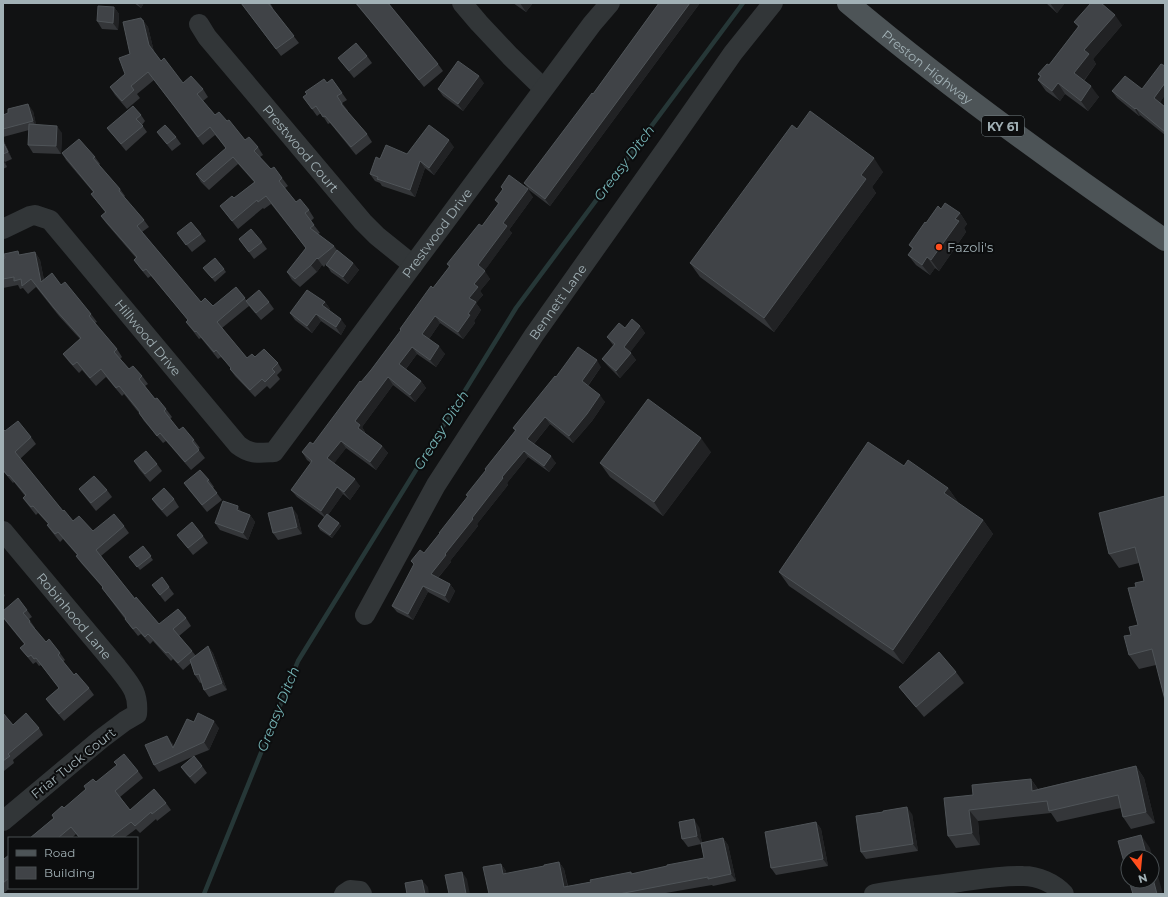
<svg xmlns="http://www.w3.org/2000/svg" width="1168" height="897" viewBox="0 0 1168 897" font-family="Montserrat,sans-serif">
<rect width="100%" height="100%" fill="#111213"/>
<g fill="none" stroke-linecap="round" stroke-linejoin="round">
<path stroke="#263737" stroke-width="4.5" d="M204,894L298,661L516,308L743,3"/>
<g stroke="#323638" stroke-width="20">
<path d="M462,3L479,23L510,56L543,88"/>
<path id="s1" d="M199,24L207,37L363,222L377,236L413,265"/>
<path id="s2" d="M3,229L30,216L35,215L50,220L238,445C251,455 259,453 274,452L592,24L610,3"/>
<path id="s3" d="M3,531L117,667C130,684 139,692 137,714L125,721L101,739L3,821"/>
<path id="s4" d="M365,615L436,485L471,431L534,335L670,143L733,53L773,3"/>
<path d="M344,894L350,890L360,891L362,894"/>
<path d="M874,894C902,889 930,886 959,882C980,879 1002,875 1023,876C1038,876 1054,883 1064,894"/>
</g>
<path stroke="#4d5457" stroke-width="22" id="s5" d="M848,3C949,88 1056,165 1165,240"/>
</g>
<g fill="#343639">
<path d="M134,3H144L141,8Z"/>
<path d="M241,3H270L273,8H272L299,43L281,56Z"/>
<path d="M355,3H388L438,64L443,71L424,87L371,22Z"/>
<path d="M513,3H533L526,12Z"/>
<path d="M659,3H700L550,206L529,190L524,183L593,94Z"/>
<path d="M1046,3H1065L1057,13Z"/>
<path d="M114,7L119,14L118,30L102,29L97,21Z"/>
<path d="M141,18L148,27L154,52L161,61L183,83L203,89L208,97L203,101L215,115L227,121L245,140L258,147L263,155L260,157L271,169L282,178L288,186L285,188L296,202L309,210L314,218L311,221L320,233L318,234L334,246L337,250L353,263L359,270L348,284L331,272L326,264L324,267L322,265L317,272L300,287L292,280L287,272L306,248L271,204L264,209L263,208L238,229L220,206L234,198L254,182L238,164L209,190L201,182L196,174L226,148L215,135L203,145L154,80L137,94L140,98L127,109L115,95L110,87L125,74L130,54Z"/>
<path d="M1074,22L1122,25L1093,59L1096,64L1084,81L1099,97L1088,111L1065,94L1060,101L1046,91L1038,80L1040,77L1038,74L1049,65L1078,27Z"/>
<path d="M367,56L372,63L354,78L338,58Z"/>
<path d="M1165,66V95L1160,102L1165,107V135L1140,115L1139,116L1117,98L1112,91L1142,89Z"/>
<path d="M332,79L347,100L342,103L348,111H347L367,134L372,142L356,155L330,123L328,124L321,113L317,116L303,97Z"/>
<path d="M484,83L463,111L443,96L438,89Z"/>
<path d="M33,111L36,125L62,133L61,154L33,153L28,145L29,130L3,137V115Z"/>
<path d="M141,115L145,121L142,125L147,132L126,151L112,134L107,128Z"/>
<path d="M797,129L883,172L872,187L876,193L774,332L700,277L690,263Z"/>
<path d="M157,132L176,137L181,144L172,151Z"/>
<path d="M3,139L12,159L5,162L7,167L3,169Z"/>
<path d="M454,147L434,175L425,168L415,197L382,186L380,183L375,181L370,174L380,159Z"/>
<path d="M62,153L95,157L100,164L99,165L120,189L125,196L124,197L144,220L149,227L142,232L201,302L213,306L236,287L247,301L269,302L274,309L261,320L249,306L222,328L247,358L255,357L278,363L282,370L277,375L280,379L270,389L267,386L255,397L235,376L230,369L231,368L221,357L218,359L201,338L199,339L186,322L188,320L151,276L148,278L139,267L134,260L136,258L106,223L101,216L105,212L91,194L93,192L66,160Z"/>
<path d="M501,187L533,197L509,230L512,233L484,271L490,279L480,291L483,295L476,303L481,310L474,321L475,323L463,339L440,323L429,339L445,354L436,367L417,354L406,369L421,381L426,388L415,402L393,385L362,427L365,432V433L382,446L388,453L376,470L346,448L334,463L360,486L350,500L343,494L328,515L339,523L341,526L332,538L320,530L318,526L324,517L297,497L291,490L311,463L307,460L302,452L313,444L371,370L401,330L400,329L433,288L449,267L447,264L482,226L498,204L495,200L503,190Z"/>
<path d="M941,209L960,213L967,224L964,228L966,232L939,271L935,268L930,275L916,265L908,255L912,249L909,245L926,223Z"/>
<path d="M177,233L201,234L206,241L192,252Z"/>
<path d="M239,239L262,242L267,249L254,259Z"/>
<path d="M35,252L40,260L44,280L61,285L91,314L97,322L95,323L117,349L122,357L120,359L129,369L142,376L148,384L145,386L155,399L166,409L172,417L170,419L179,430L194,440L200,448L198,449L205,458L191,470L166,441L163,443L144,421L139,413L124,394L122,396L106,377L96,386L82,370L79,373L69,362L63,354L80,339L59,316L36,287L28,294L23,288L20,289L18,285L3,288V258Z"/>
<path d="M203,268L224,269L226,272L215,282Z"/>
<path d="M325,302L330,309L329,310L346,326L341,335L321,321L312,333L295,320L290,313Z"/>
<path d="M640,326L645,333L630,352L636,360L620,378L607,365L602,359L613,345L607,337L625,328Z"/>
<path d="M601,367L588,386L605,402L592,421L573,443L550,424L534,444L556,463L549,472L528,457L507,483L508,485L477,524L478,526L450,561L451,562L438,578L450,584L455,591L449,603L428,592L413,620L397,612L392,606L414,565L411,561L424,553L468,497L466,495L486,471L485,469L515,431L513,428L556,377Z"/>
<path d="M3,429L5,431L31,437L36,444L20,459L63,511L73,521L93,531L124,526L129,533L101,556L135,599L159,624L186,618L191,626L179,636L192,651L196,656L208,646L213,653L227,690L209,697L204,690L202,682L200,683L195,675L191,663L183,670L173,659L171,661L153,641L150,644L141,634L138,636L130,626L125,619L107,595L102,588H103L81,563L76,556L77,555L63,539L60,542L52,532L47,525L48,524L38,513L36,515L28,505L23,498L25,496L14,482L13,483L3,471Z"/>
<path d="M711,452L663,516L610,477L600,463Z"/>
<path d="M134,461L157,464L162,471L150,482L139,469Z"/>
<path d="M904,466L948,488L958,502L957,503L983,520L993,534L903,664L789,586L779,572Z"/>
<path d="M209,480L214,487L213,488L222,500L207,512L189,490L184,483Z"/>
<path d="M79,489L107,490L112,497L96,511L84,496Z"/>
<path d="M1165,496L1156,665L1139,669L1129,655L1131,635L1138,625L1136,587L1144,581L1139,563L1119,568L1109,554Z"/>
<path d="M152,499H174L179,507L167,517L157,506Z"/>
<path d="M242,512L250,515L255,522L248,540L220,530L215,523Z"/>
<path d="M297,514L302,534L278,540L273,533Z"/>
<path d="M177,535L203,536L208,543L193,555Z"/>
<path d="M143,546L153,560L140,570L129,557Z"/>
<path d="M152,585L169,587L174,594L165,602Z"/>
<path d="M3,591L5,596L3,597Z"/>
<path d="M27,610L32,617L29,619L35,628L34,629L46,642L60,653L65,660L63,662L74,675L89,688L94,695L64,721L51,706L46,699L59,688L41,665L39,666L36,662L33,664L20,648L24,644L3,618V611Z"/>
<path d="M956,672L964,683L924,717L907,697L899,687Z"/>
<path d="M3,713L13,725L39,728L43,735L13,760L14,763L4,771L3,769Z"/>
<path d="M194,722L219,728L209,750L194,756L202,766L207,773L195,784L186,774L181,767L194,756L159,772L154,765L172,743L174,746Z"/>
<path d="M1136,766L1144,778L1155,823L1131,829L1123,817L1121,808L1057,822L1051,813L978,821L980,845L956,848L948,836L973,795L1031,779L1038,789Z"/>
<path d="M138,771L143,778L120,797L130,810L166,803L171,810L157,821L156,819L140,833L136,829L124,838H79L76,834L72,838H30L54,818L52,815L64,808L96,782Z"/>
<path d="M912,814L918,851L866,859L861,852Z"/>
<path d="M816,822L821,829L828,866L776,875L771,868Z"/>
<path d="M699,827L702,843L723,838L728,845L736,881L713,886L712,885L660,894H489L501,864L506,871V874L544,866L559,862L564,869L568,886L591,882L631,872L632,874L704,858L701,844L688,847L682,839Z"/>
<path d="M9,855V888H10L3,894V858L4,859Z"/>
</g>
<g fill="#212224">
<path d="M137,3H144L141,8Z"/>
<path d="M520,3H533L526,12Z"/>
<path d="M690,3H700L550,206L545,199Z"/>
<path d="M1050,3H1065L1057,13Z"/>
<path d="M114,7L119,14L118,30L113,23Z"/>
<path d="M1115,15L1122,25L1093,59L1096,64L1081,84L1074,73L1084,50Z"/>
<path d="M141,18L148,27L154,52L149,45Z"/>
<path d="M479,76L484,83L463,111L458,104Z"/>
<path d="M1058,83L1065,94L1060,101L1052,91Z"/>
<path d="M1165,83V95L1159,104L1154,98Z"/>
<path d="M1091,86L1099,97L1088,111L1081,101Z"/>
<path d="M28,104L33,111L37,128L33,121Z"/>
<path d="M1136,108L1140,115L1139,116L1135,109Z"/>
<path d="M57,126L62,133L61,154L56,146Z"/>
<path d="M3,139L12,159L8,152L3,142Z"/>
<path d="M449,140L454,147L434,175L429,168Z"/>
<path d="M874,158L883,172L872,187L876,193L774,332L764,318L861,175Z"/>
<path d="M3,159L5,162L7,167L3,161Z"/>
<path d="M420,161L425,168L415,197L410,190Z"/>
<path d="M528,189L533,197L509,230L512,233L483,273L478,265L503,223Z"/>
<path d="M960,213L967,224L964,228L966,232L939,271L931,260L955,219Z"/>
<path d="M35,252L40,260L46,290L41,282Z"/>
<path d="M927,257L935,268L930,275L922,265Z"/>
<path d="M317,258L322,265L317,272L311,265Z"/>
<path d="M353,263L359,270L348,284L343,277Z"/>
<path d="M485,271L490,279L480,291L483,295L476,303L481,310L474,321L475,323L463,339L458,332L468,314L469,298L474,284Z"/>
<path d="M325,302L330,309L327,313L322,305Z"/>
<path d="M316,314L321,321L312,333L307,326Z"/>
<path d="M435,316L440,323L427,342L422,334Z"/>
<path d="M341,319L346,326L341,335L336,327Z"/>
<path d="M640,326L645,333L629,354L624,347Z"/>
<path d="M439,346L445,354L436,367L430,360Z"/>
<path d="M412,347L417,354L404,371L399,364Z"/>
<path d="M631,353L636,360L620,378L616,371Z"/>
<path d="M597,360L601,367L586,388L582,381Z"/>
<path d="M388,377L393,385L362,427L365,432L363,435L358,428L355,421Z"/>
<path d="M421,381L426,388L415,402L410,395Z"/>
<path d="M600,395L605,402L592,421L573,443L569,436Z"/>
<path d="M545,417L550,424L532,446L527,439Z"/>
<path d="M701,438L711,452L663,516L654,502Z"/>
<path d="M341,441L346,448L333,465L327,458Z"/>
<path d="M382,446L388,453L376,470L370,462Z"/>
<path d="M524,451L528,457L507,483L508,485L477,524L478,526L450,561L451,562L435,581L431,574L502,477Z"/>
<path d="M551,456L556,463L549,472L544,466Z"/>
<path d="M355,479L360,486L350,500L344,492Z"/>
<path d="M337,487L343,494L326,518L321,511Z"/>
<path d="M948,488L958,502L954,507L944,493Z"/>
<path d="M238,506L243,514L237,510Z"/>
<path d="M292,507L297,514L302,534L297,527Z"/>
<path d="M250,515L255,522L248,540L243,533Z"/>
<path d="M983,520L993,534L903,664L893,650Z"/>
<path d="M339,523L341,526L332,538L330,535Z"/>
<path d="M450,584L455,591L449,603L445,596Z"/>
<path d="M423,586L428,592L413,620L408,614Z"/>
<path d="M208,646L213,653L227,690L222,683Z"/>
<path d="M214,721L219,728L209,750L204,742Z"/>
<path d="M167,736L172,743L178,755L173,748Z"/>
<path d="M1136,766L1144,778L1155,823L1146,812Z"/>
<path d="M1031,779L1039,791L1040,802L1032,791Z"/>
<path d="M907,807L912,814L918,851L913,844Z"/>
<path d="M969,810L978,821L980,845L972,833Z"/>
<path d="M694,819L699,827L702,844L697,836Z"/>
<path d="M816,822L821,829L828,866L823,859Z"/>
<path d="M1141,835L1150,848L1163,894H1157L1152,875V857H1147Z"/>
<path d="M723,838L728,845L736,881L731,874Z"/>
<path d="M559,862L564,869L569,894L564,887Z"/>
<path d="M501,864L506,871L508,882L503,874Z"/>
<path d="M462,872L467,879L470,894H466Z"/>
<path d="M422,880L428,887L429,894H425Z"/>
</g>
<g fill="#404347" stroke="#4f5458">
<path d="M241,3H268L294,36L276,49Z"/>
<path d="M356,3H388L438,64L419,80Z"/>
<path d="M659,3H690L545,199L524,183L592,93L593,94Z"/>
<path d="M1091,3H1101L1115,15L1084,50L1089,54L1074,73L1091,86L1081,101L1058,83L1052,91L1038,80L1041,76L1038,74L1047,64L1049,65L1079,26L1074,22Z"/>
<path d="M98,6L114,7L113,23L97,21Z"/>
<path d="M141,18L142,20H143L149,45L161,61L164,58L183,83L191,76L203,89L197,94L215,115L219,112L227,121L229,120L245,140L249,137L258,147L254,151L271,169L274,167L282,178L279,181L296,202L300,199L309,210L305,213L314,225L310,228L334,246L318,259L317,258L311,265L295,279L287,272L306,248L266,196L258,202L257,200L232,221L220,206L232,196L234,198L255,182L233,157L204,182L196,174L226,148L210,127L198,137L148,72L131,86L134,90L122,101L110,87L125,74L119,58L130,54L123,22Z"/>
<path d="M356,43L367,56L349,71L338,58Z"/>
<path d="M458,61L479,76L458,104L438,89Z"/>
<path d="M1161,64L1165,66V83L1154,98L1165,107V132L1136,108L1135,109L1112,91L1125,76L1142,89Z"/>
<path d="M324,79L327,83L332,79L342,93L337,96L342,104H341L367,134L351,147L325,116L323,117L316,106L312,109L303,97L307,94L305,92Z"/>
<path d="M28,104L33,121L3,129V115L8,113V109Z"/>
<path d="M133,106L141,115L136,119L143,126L121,144L107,128Z"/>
<path d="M810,111L874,158L861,175L866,179L764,318L690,263L792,125L797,129Z"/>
<path d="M29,124L57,126L56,146L28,145Z"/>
<path d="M165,125L176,137L167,144L157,132Z"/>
<path d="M429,125L449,140L429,168L420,161L410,190L377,179L378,177L370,174L376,157L380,159L386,145L407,154Z"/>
<path d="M79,139L95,157L93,158L120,189L119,191L144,220L137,226L201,302L205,298L213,306L236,287L245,298L217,322L247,358L252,354L255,357L264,349L278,363L272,369L275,372L265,382L262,379L250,390L230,369L231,368L216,350L214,352L196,331L195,332L186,322L188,320L146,269L143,271L134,260L137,257L101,216L106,212L91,194L94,192L62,153Z"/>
<path d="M3,142L8,152L3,154Z"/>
<path d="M509,175L528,189L503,223L507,226L478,265L485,271L474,284L478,287L469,298L476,302L468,314L470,315L458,332L435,316L422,334L439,346L430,360L412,347L399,364L421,381L410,395L388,377L355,421L360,425L358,428L382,446L370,462L341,441L327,458L355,479L344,492L337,487L321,511L291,490L312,461L302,452L310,442L313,444L360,381L361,382L371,370L401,330L400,329L431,286L433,288L450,266L447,264L479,224L482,226L499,203L495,200L503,189L501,187Z"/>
<path d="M945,203L960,213L955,219L959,221L931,260L927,257L922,265L908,255L913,248L909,245L925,222L926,223L938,206L941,209Z"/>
<path d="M191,222L201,234L186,245L177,233Z"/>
<path d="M251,229L262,242L249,252L239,239Z"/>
<path d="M337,250L353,263L343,277L326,265Z"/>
<path d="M18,251L19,255L35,252L41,282L52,273L61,285L65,282L91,314L89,316L117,349L114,352L129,369L133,366L142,376L139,379L155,399L157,398L166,409L164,411L179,430L183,427L194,440L192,441L199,450L185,462L160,433L157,436L139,413L140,412L119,386L116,388L101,369L90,378L77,362L73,365L63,354L81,338L54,308L31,279L22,286L21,279L14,281V277L3,279V258H5L4,254Z"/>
<path d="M215,258L224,269L212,278L203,268Z"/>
<path d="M259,290L269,302L256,313L246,301Z"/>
<path d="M307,290L325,302L322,305L341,319L336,327L316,314L307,326L290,313Z"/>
<path d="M632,319L640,326L624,347L631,353L616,371L602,359L615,344L607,337L619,323L625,328Z"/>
<path d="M578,347L597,360L582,381L600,395L587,414L569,436L545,417L527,439L551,456L544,466L524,451L502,477L503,478L472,518L473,519L445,554L446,555L431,574L450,584L445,596L423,586L408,614L392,606L414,564L411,561L420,550L424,553L440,533H439L468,496L466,495L486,470L485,469L516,430L513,428L555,376L556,377Z"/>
<path d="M648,399L701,438L654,502L600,463Z"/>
<path d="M18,421L31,437L15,452L63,511L64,510L73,521L79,516L93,531L114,514L124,526L96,550L135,599L136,597L159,624L178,609L186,618L173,629L192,651L178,663L168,652L166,653L148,634L145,637L136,627L133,629L125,619L126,618L102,588L103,587L76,556L78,555L58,532L55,534L47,525L49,524L33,506L31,507L23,498L26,495L9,475L8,476L3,470V429L5,431Z"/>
<path d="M868,442L904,466L908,460L948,488L944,493L983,520L893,650L779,572Z"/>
<path d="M146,451L157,464L145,474L134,461Z"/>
<path d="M200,470L209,480L207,481L217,493L202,505L184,483Z"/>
<path d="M94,476L107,490L91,503L79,489Z"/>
<path d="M164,488L174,499L162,510L152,499Z"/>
<path d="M1165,496V700L1152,649L1129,655L1124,636L1131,635L1129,627L1138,625L1128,588L1136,587L1135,583L1144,581L1135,547L1109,554L1099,513Z"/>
<path d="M223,501L238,506L237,510L250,515L243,533L215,523Z"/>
<path d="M292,507L297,527L273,533L268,513Z"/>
<path d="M327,514L339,523L330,535L318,526Z"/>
<path d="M192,522L203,536L188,548L177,535Z"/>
<path d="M143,546L151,556L137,567L129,557Z"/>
<path d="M162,577L169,587L160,595L152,585Z"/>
<path d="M18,598L27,610L23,613L30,621L29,622L46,642L49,639L60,653L58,655L74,675L76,673L89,688L59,714L46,699L59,688L36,658L34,659L31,655L28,657L20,648L25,644L3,617V611Z"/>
<path d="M208,646L222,683L204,690L199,674L195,675L190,660Z"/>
<path d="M939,652L956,672L916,707L899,687Z"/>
<path d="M3,713L13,725L26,713L39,728L8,754L10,756L3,761Z"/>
<path d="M198,713L214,721L204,742L154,765L145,745L167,736L173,748L187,719L194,722Z"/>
<path d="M124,754L138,771L115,791L130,810L154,789L166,803L152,814L151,812L135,826L131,822L110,838H80L71,827L58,838H30L54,818L52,815L62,806L64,808L86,789L84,786L93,779L96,782L117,765L114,762Z"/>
<path d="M194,756L202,766L190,777L181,767Z"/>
<path d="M1136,766L1146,812L1123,817L1118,795L1049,811L1047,801L969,810L972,833L948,836L944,798L973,795L972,785L1031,779L1032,791Z"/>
<path d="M907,807L913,844L861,852L856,816L883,812V811Z"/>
<path d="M694,819L697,836L682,839L679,822Z"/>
<path d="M816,822L823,859L771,868L765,832Z"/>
<path d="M1141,835L1147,857H1128V876L1118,841Z"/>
<path d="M723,838L731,874L708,879V877L671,884L619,894H489L483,867L501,864L503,874L544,866V865L559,862L564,887L591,882L590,880L631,872V874L667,866V865L704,858L701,843Z"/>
<path d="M9,855V878L3,883V858L4,859Z"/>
<path d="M462,872L466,894H449L445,875Z"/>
<path d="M1152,875L1157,894H1133L1129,881H1152Z"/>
<path d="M422,880L425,894H407L405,883Z"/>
</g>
<circle fill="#ff4e1d" stroke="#0c0d0e" stroke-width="1.5" cx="939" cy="247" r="4"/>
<g text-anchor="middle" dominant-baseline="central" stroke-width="4" stroke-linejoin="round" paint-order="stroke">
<rect fill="#0c0d0e" stroke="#747f83" stroke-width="1" x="982" y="116" width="42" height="20" rx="3"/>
<g font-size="12" font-weight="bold" fill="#a1b0b5">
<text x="1003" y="126">KY 61</text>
</g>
<g font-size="13" fill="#a1b0b5" stroke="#0c0d0e">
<text stroke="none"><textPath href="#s5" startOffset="102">Preston Highway</textPath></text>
<text stroke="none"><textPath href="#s1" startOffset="161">Prestwood Court</textPath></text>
<text stroke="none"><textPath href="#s2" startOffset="655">Prestwood Drive</textPath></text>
<text stroke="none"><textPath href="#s4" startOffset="368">Bennett Lane</textPath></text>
<text stroke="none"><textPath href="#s2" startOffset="204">Hillwood Drive</textPath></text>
<text stroke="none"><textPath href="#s3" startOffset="111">Robinhood Lane</textPath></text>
<text transform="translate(73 763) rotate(-39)">Friar Tuck Court</text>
</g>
<g font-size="13" fill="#a1b0b5" stroke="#0c0d0e" text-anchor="start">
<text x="947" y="247">Fazoli's</text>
</g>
<g font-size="14" font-style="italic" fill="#74b2b4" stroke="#0c0d0e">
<text transform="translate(624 163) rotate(-53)">Greasy Ditch</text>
<text transform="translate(441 430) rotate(-58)">Greasy Ditch</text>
<text transform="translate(278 709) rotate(-68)">Greasy Ditch</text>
</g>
</g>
<rect width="1168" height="897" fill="none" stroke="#a1b0b5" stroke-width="8"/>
<rect x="8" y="837" width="130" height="52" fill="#0c0d0e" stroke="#484e51"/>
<rect x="16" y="850" width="20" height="6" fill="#4d5457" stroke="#484e51"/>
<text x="44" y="857" font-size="12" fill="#a1b0b5">Road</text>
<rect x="16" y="867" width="20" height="12" fill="#404347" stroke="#484e51"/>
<text x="44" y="877" font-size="12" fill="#a1b0b5">Building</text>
<g transform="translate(1140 869) rotate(164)"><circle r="19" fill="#0c0d0e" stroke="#484e51"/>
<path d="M0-3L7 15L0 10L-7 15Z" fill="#ff4e1d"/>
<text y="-6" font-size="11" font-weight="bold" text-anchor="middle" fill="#a1b0b5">N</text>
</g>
</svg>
